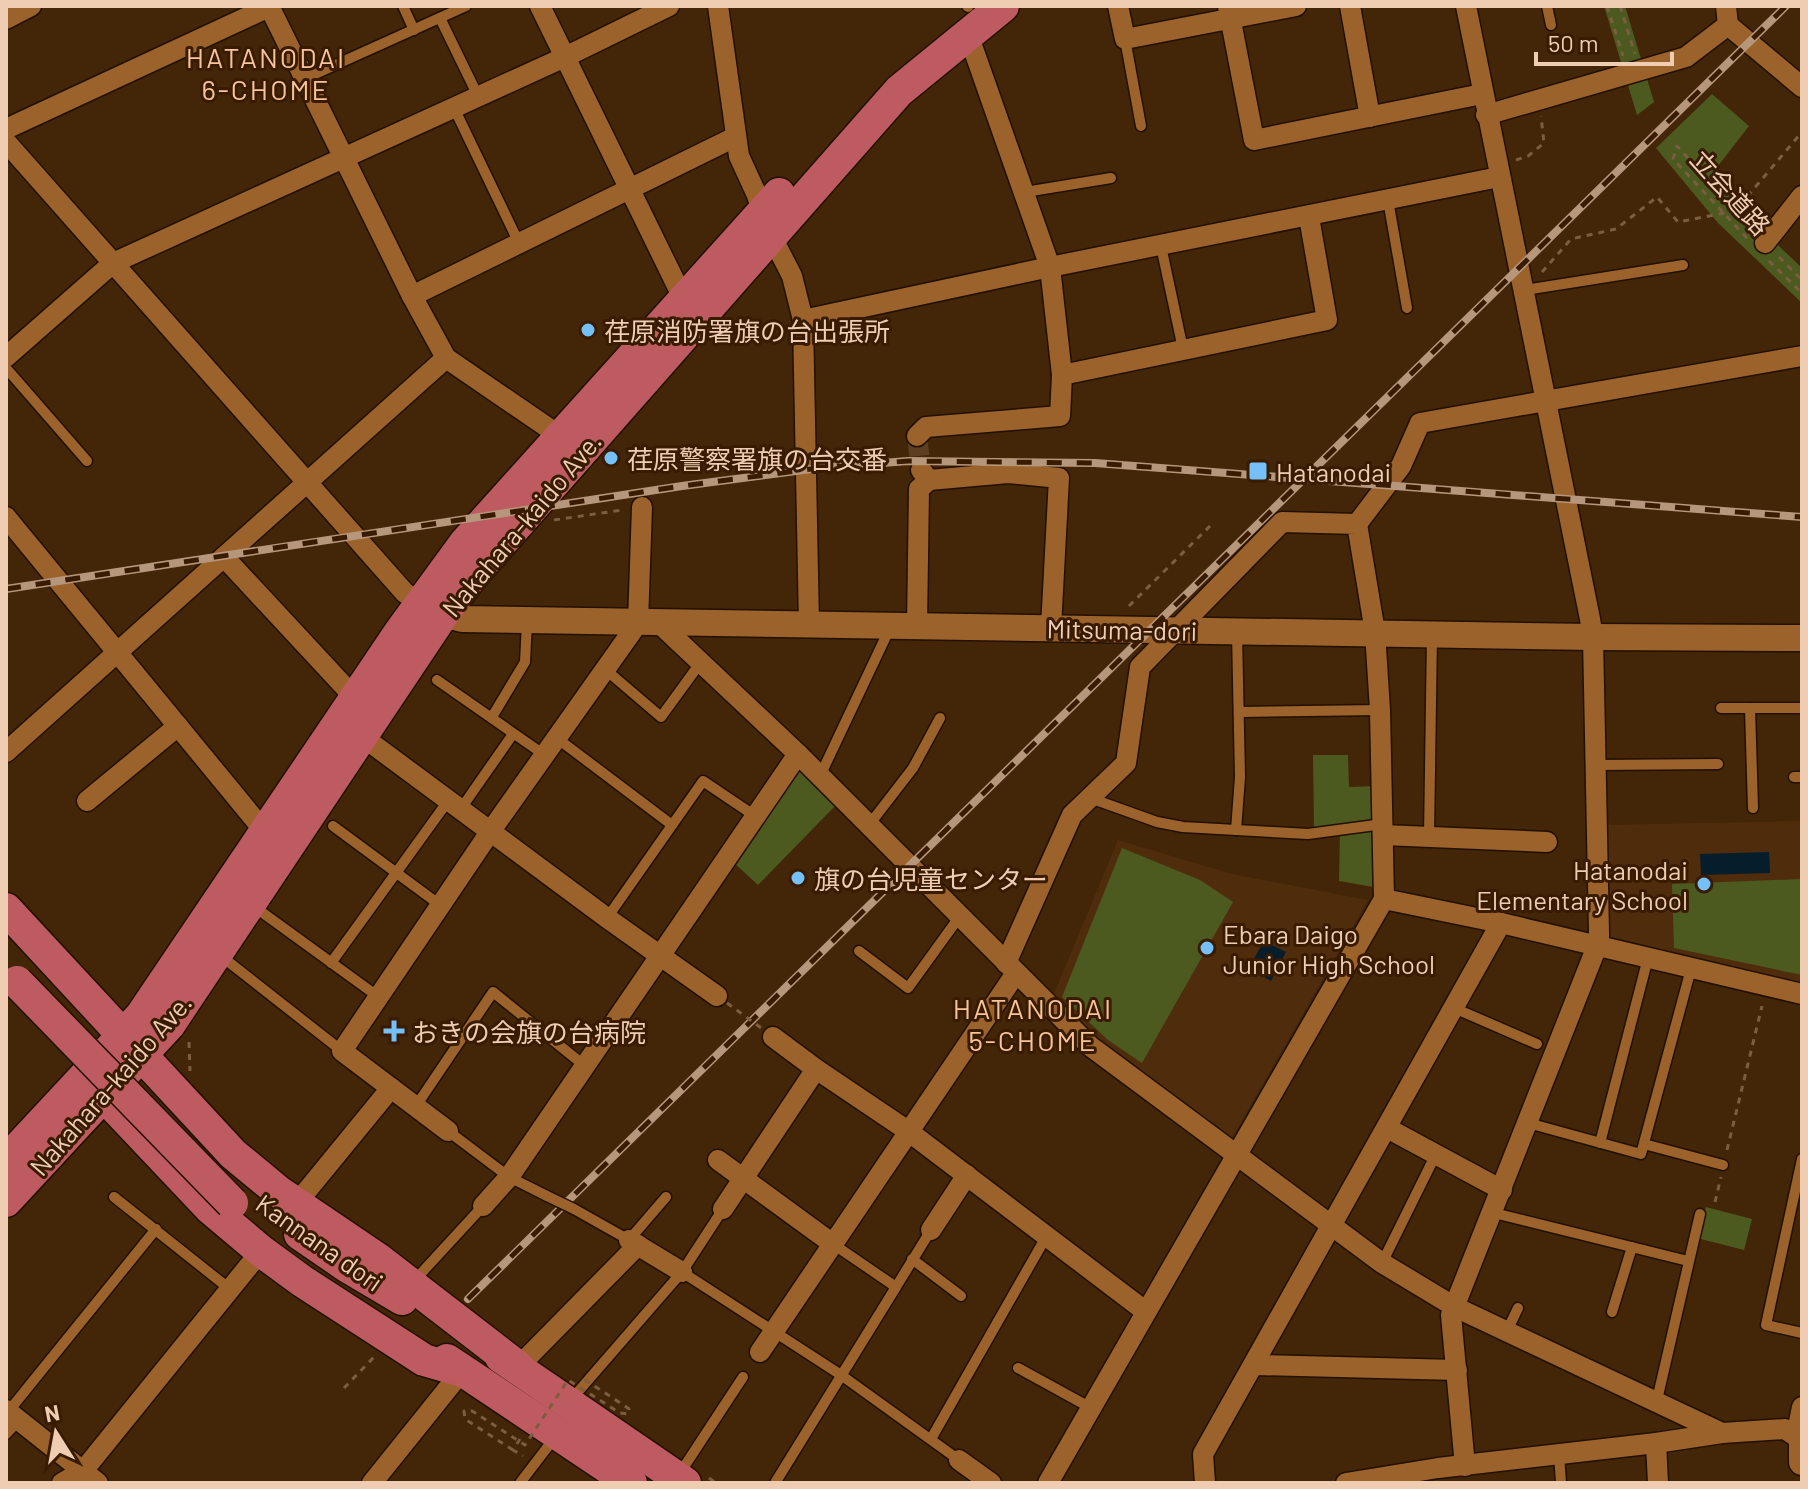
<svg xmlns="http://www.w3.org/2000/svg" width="1808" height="1489" viewBox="0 0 1808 1489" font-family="Barlow,'Noto Sans JP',sans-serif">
<rect width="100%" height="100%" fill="#432507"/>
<g fill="#4f2d0c">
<path d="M1802,821V985L1607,943L1604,825Z"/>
<path d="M1118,840L1232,874L1368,900L1232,1138L1109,1048L1053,996Z"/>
</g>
<g fill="#4c5a20">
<path d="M1604,6H1625L1654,102L1637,115Z"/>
<path d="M1712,94L1749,126L1711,175L1742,211L1802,268V303L1718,223L1656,148Z"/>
<path d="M1313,755H1348L1349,787L1377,786L1379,888L1339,881L1340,826L1314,829Z"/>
<path d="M798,764L837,804L758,885L731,860Z"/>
<path d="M1122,848L1200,880L1233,902L1142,1063L1108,1040L1062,997Z"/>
<path d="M1802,879V975L1674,948L1672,884Z"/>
<path d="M1706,1207L1752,1219L1744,1250L1697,1238Z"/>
</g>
<g fill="#061d2c">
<path d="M1769,852L1770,873L1701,875L1700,854Z"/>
<path d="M1264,941L1286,952L1271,981L1264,977L1269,966L1265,962H1262L1256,973L1248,969Z"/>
</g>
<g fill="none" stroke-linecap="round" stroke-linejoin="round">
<path stroke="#5d3e21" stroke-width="20" stroke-dasharray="20 10" stroke-linecap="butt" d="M917,436L921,470"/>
<g stroke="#221002" stroke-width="13">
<g id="service">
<path d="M403,6L414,30"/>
<path d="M967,6L968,7"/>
<path d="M1547,6L1551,25"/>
<path d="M440,18L478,96"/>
<path d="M1125,39L1141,126"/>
<path d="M304,79L466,6"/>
<path d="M454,108L519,243"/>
<path d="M1025,192L1111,178"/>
<path d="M1388,200L1407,308"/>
<path d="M1161,246L1183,349"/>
<path d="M1525,290L1683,265"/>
<path d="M6,368L87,461"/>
<path d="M606,670L661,717L701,662"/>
<path d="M437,680L546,756"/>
<path d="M1721,708H1802"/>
<path d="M1750,708L1753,808"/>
<path d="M1239,712L1380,710"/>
<path d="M492,717L525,662L527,622"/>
<path d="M558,739L672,825"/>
<path d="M1596,765L1718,764"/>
<path d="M820,776L889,630"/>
<path d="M1794,777H1802"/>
<path d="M1090,798L1157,822L1183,827L1308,834L1383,824"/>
<path d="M460,810L513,734"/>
<path d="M869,825L913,768L940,718"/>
<path d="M333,826L440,905"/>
<path d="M1236,830L1240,777L1237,633"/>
<path d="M1429,837L1432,635"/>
<path d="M252,905L380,998"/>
<path d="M607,918L703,781L755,816"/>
<path d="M859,951L908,988L960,916"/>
<path d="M221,956L342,1051"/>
<path d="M331,963L448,801"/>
<path d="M1454,1008L1537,1044"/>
<path d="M416,1106L493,992L585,1066"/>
<path d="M1528,1123L1641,1154L1691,969"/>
<path d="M448,1131L509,1177L547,1196"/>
<path d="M1600,1143L1648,958"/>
<path d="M1644,1144L1723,1165"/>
<path d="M1802,1159L1766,1325L1802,1333"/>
<path d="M114,1197L231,1290"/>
<path d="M574,1209L629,1240L666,1197"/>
<path d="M1494,1213L1688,1261"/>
<path d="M912,1259L961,1296"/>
<path d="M1382,1263L1436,1154"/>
<path d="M682,1272L841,1375L959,1460"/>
<path d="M414,1281L483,1206"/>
<path d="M896,1287L931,1230"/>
<path d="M1612,1312L1632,1247"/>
<path d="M1507,1331L1518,1308"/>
<path d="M1018,1368L1091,1408"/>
<path d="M1657,1400L1700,1214"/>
<path d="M570,1401L682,1272L723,1209"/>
<path d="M8,1412L156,1229"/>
<path d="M6,1434L19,1420"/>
<path d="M931,1439L1046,1237"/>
<path d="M1559,1454L1561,1483"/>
<path d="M680,1473L743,1377"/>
<path d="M520,1483L556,1436"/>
<path d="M775,1483L896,1287L833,1244"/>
</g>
</g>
<g stroke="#221002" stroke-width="23">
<g id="minor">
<path d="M269,6L412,296L446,358L560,436"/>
<path d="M540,6L684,300"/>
<path d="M718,6L739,156L756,193L771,235L792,276L803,320L809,625"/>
<path d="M1118,6L1125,39L1296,6"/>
<path d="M1228,6L1254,140L1482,94"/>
<path d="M1350,6L1370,117"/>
<path d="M6,19L31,6"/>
<path d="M1728,25L1802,87"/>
<path d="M1486,115L1686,57L1728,25L1726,6"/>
<path d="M6,129L269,7"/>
<path d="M6,142L405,593L431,608"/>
<path d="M1765,243L1802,196"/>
<path d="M412,296L735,137"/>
<path d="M803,320L1050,267L1499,177"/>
<path d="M6,357L113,263L565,57L669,6"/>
<path d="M1062,375L1327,320L1309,217"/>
<path d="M917,436L926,427L1060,416L1062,375L1050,267L968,34"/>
<path d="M921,470L929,480L1008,473L1059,478L1051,628"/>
<path d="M6,517L265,832"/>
<path d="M1357,524L1401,466L1420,423L1802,356"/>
<path d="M224,557L355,698"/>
<path d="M660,624L798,754L1090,1046L1382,1263L1455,1307L1722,1433"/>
<path d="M917,626L919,489L929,480"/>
<path d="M363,737L607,918L717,996"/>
<path d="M6,752L446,358"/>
<path d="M87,801L178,726"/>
<path d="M1383,835L1547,842"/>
<path d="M1384,899L1501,923L1802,994"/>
<path d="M1006,963L1072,815L1126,763L1140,667L1282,522L1357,524L1375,632L1380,710L1384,899L1048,1483"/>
<path d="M773,1037L816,1069L908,1131L1145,1311"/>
<path d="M1387,1128L1502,1190"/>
<path d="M448,1131L342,1051L490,832L638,623L642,507"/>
<path d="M718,1160L833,1244"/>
<path d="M296,1204L391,1088"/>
<path d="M483,1206L509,1177L798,754"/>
<path d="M723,1209L816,1069"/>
<path d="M931,1230L967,1175"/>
<path d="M629,1240L682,1272"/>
<path d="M760,1352L1016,973"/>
<path d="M1255,1365L1457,1370"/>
<path d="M518,1367L638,1245"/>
<path d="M6,1410L98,1483"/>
<path d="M1801,1440L1799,1422L1802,1407"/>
<path d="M1656,1443L1658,1483"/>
<path d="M959,1460L991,1483"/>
<path d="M1465,1466L1451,1315L1599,941V933L1593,637L1590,619L1466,6"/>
<path d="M62,1483L83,1471L261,1251"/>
<path d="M372,1483L462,1371"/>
<path d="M1205,1483L1203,1454L1501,923"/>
<path d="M1346,1483L1438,1468L1656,1443L1722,1433L1785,1429L1801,1440"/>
</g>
</g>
<g stroke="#221002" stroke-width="29">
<g id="tertiary">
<path d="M443,614L462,619L1593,637L1802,638"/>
<path d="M1802,1440V1462"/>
</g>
</g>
<g stroke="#221002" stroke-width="35">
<g id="primary">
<path d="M6,909L233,1154L279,1192L378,1259L518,1367"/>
<path d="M89,1080L210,1208L261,1251L302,1281L424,1360L462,1371"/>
<path d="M6,1161L141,1016L400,632L465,543L779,194"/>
<path d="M6,1201L169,1025L443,614L472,576L899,91L1003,6"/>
<path d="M300,1234L348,1267L402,1299"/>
<path d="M501,1357L685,1483"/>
<path d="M447,1360L631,1483"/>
</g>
</g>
<g stroke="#7c5d40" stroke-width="3" stroke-dasharray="6 6" stroke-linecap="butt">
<path d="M1607,6L1623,56"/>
<path d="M1620,6L1635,54"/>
<path d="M1516,160L1528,156L1544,143L1541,116"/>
<path d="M1747,238L1673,159L1677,146L1752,229"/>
<path d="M1779,257L1802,280"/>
<path d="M1769,261L1802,293"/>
<path d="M1542,272L1571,239L1616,229L1657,197L1678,222L1735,211L1802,132"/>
<path d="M554,520L622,510"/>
<path d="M1129,606L1210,526"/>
<path d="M189,1042L190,1071"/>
<path d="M1727,1150L1762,1006"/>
<path d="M1715,1202L1721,1177"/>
<path d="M344,1388L375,1356"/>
<path d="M520,1439L513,1450L523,1456"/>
<path d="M709,1478L716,1483"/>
</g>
<use href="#service" stroke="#9b622b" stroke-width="10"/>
<use href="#minor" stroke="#9b622b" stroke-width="20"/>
<use href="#tertiary" stroke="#9b622b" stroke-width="26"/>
<use href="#primary" stroke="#be5b60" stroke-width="32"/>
<g stroke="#b7977c" stroke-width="8">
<g id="rail">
<path d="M6,589L682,486L819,468L908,461L1095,463L1802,517"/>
<path d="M468,1299L1786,6"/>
</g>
</g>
<use href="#rail" stroke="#381b00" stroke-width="5" stroke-dasharray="15" stroke-linecap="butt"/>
<g stroke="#221002" stroke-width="13" stroke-linecap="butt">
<path id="service-bridge" d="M547,1196L574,1209"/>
</g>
<g stroke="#221002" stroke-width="35" stroke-linecap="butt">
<path id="primary-bridge" d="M17,982L232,1203"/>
</g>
<g stroke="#7c5d40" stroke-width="3" stroke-dasharray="6 6" stroke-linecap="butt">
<path d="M727,1003L764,1030"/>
<path d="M513,1450L465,1419L464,1411H472L525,1445L568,1380L620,1413L628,1414L629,1409L625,1406L582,1378"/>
</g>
<use href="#service-bridge" stroke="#9b622b" stroke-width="10"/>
<use href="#primary-bridge" stroke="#be5b60" stroke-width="32"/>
</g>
<g fill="#75c0f6" stroke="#381b00" stroke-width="3">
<circle cx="588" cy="330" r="8"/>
<circle cx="611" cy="458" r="8"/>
<rect x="1248" y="461" width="20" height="20" rx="4"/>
<circle cx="798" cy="878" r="8"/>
<circle cx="1704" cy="884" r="8"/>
<circle cx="1207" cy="948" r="8"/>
<path d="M390 1019h8v8h8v8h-8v8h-8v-8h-8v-8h8z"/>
</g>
<g text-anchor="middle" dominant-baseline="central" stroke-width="6" stroke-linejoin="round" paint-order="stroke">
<g font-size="26" fill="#eecdb3" stroke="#381b00">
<text transform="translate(1731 192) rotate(48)">立会道路</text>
<text transform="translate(521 524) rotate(-50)">Nakahara-kaido Ave.</text>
<text transform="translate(1122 629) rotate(1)">Mitsuma-dori</text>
<text transform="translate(110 1084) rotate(-49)">Nakahara-kaido Ave.</text>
<text transform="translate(320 1242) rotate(35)">Kannana dori</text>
</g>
<g font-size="26" fill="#eecdb3" stroke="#381b00" text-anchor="start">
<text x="604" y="330">荏原消防署旗の台出張所</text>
<text x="627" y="458">荏原警察署旗の台交番</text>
<text x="1276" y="471">Hatanodai</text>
<text x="1688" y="869" text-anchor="end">Hatanodai<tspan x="1688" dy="30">Elementary School</tspan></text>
<text x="814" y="878">旗の台児童センター</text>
<text x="1223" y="933">Ebara Daigo<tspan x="1223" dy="30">Junior High School</tspan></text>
<text x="412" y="1031">おきの会旗の台病院</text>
</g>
<g font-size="28" letter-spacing="2" fill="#f7c398" stroke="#381b00">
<text x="266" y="57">HATANODAI<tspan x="266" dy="32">6-CHOME</tspan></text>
<text x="1033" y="1008">HATANODAI<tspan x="1033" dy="32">5-CHOME</tspan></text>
</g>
</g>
<rect width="1808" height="1489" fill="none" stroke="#eecdb3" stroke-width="16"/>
<g transform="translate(56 1433) rotate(349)" stroke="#381b00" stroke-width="6" paint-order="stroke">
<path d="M0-6L14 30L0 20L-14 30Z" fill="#eecdb3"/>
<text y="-12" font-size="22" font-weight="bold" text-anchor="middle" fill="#eecdb3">N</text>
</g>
<path d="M1536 52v12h136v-12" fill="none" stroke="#eecdb3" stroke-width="4"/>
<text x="1548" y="52" font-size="24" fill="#eecdb3" stroke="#381b00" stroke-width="6" paint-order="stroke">50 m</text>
</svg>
